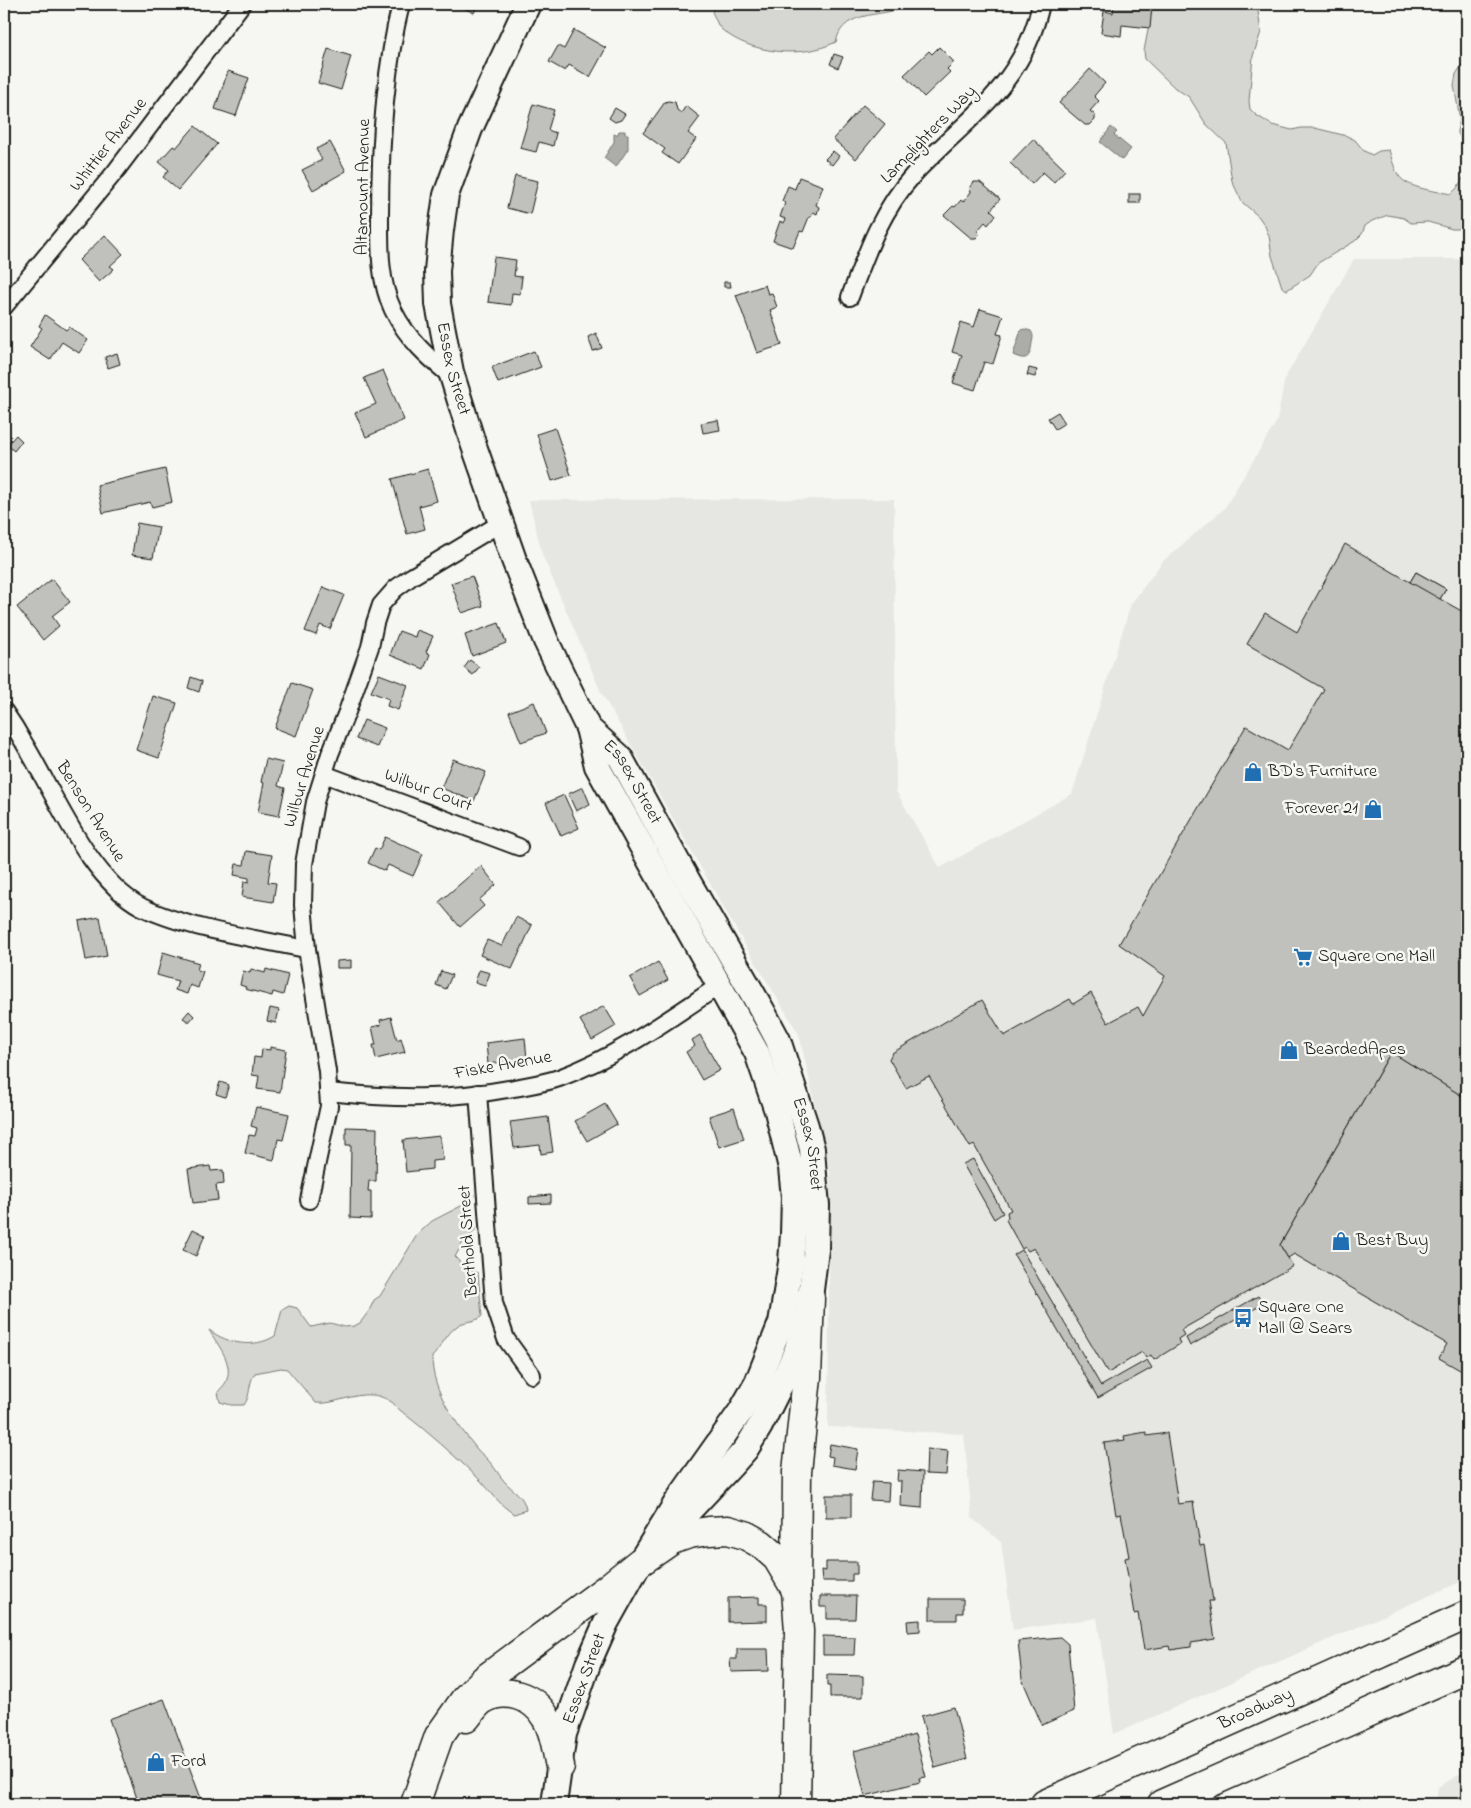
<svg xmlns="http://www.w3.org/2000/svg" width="1471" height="1808" viewBox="0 0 1471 1808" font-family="'Indie Flower',sans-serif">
<rect width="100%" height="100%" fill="#f6f6f2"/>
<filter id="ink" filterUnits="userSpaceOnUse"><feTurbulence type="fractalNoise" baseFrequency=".02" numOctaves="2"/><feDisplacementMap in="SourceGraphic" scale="10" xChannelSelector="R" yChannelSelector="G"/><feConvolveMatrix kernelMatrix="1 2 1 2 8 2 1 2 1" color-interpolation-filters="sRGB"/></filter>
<g filter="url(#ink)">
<g fill="#e6e6e2">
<path d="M1354,259H1467V1579L1114,1734L1097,1618L1013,1630L1001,1542L972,1518L964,1434L828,1427L830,1171L799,1034L745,945L601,692L542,554L529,500L894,499L896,791L940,868L1072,794L1131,604L1163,561L1224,509L1277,421L1285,378Z"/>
<path d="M1467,1770V1804H1436L1438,1787Z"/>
</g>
<g fill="#d6d6d2" stroke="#797977">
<path d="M716,4H912C887,19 843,7 836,42C802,59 750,54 721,29C717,25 715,17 712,12Z"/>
<path d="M1153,4H1257L1261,32L1253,56L1249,101L1250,109L1256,115L1272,125L1292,130L1301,128H1315L1347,136L1355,140L1364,151L1372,155L1379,151L1389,150C1392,159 1394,169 1399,176C1408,189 1437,191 1451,194L1457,188L1467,172V229H1452L1428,222L1411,223L1404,218L1388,215L1372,221L1365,226L1362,234L1355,241L1318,263L1310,275L1287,290L1282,287L1272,256L1269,236L1265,226L1259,217L1242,202L1232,181L1226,143L1206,124L1189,97L1175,88L1145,59L1144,51Z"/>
<path d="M1467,58V147L1464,145L1457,131L1460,120L1454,85L1456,74Z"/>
<path d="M471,1194L475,1231L462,1244L455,1257L465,1268L478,1273L482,1316C475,1323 465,1320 457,1326C446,1334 441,1348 432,1357C432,1392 456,1423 477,1449C480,1453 485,1456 488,1460C494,1466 498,1474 504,1481C513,1491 524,1495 526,1510L514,1514C497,1503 492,1492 479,1479C454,1455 428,1432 401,1411C397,1408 394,1403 390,1401C385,1398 377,1395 372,1395C352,1393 335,1405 316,1403L287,1369L281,1368L255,1373C248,1383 251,1396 244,1405H231L220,1402L218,1392C221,1388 226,1384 227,1379C233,1362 217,1344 209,1330C228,1344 254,1349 275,1336L282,1310L289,1306L297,1308L311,1327L330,1323L345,1327L354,1326L360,1323L369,1311L374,1300L380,1296L417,1235L432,1221L461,1206Z"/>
</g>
<g fill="#acaca9" stroke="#727271">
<path d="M1111,127L1117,132L1114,135L1131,149L1122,160L1100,142Z"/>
<path d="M619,131H625V134H628V149L616,167L604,158L614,142V134H618Z"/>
<path d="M1024,329L1031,331C1034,336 1033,338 1032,343C1030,357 1028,362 1013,355L1021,330Z"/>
</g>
<g fill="#c0c0bd" stroke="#1c1c1c">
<path d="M456,4H478L474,13Z"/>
<path d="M1114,4H1143V5L1152,6L1150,28L1122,25L1121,36L1101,33L1104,11L1113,13Z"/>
<path d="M574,30L606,48L590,77L569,65L565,71L549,62L558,46L564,49Z"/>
<path d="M939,47L954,62L947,69L950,72L924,97L904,75L929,51L932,54Z"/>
<path d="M328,49L351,56L341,90L318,83Z"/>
<path d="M834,54L843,57L838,68L830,64Z"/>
<path d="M1090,69L1105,83L1094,96L1099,101L1090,111L1095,115V120L1090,125H1085L1059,103Z"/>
<path d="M228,71L249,78L236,116L215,109Z"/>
<path d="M668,101L675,102L677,110L681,113L686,106L700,117L688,133L696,139L678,164L662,153L665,149L643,133L665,102Z"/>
<path d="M533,104L554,110L548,130L556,133L553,146L539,142L536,152L520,148Z"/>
<path d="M863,105L885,124L856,159L833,139Z"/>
<path d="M615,108L625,114L621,120L615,122L609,118Z"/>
<path d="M195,126L217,144L178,190L163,177L169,170L159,162L173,146L176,148Z"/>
<path d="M1033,139L1065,170L1054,182L1043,172L1032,184L1010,163Z"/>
<path d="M330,142L346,171L313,190L302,170L322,160L316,149Z"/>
<path d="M833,151L839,156L832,165L825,159Z"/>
<path d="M515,176L538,181L530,214L507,208Z"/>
<path d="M799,177L823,186L816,205L819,207L817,214L813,212L811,217H809L803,232L800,231L793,248L773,241L780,221L784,223L786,219L780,217L785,203L782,201L788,186L795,189Z"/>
<path d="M974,182H980L1000,199L991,210L996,215L988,225L985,222L978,230L979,235L976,238H971L944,215L953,206L955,207L961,200L963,202L971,192L970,187Z"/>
<rect x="1129" y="194" width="11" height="9"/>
<path d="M105,235L123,254L110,266L114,269L99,282L79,260Z"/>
<path d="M494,257L516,260L514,276L522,277L520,294L512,293L511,305L488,302Z"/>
<path d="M724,282H730L731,287H724Z"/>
<path d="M765,285L768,294L772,293L777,307L770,310L782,345L757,353L736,295Z"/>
<path d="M980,309L1003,316L997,334L1002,335L993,364L984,362L975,390L953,383L962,355L952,352L961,322L974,327Z"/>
<path d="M45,315L66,330L69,327L88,340L79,353L62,342L50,360L30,347L42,328L39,326Z"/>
<path d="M596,333L602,348L593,351L588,337Z"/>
<path d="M534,351L541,367L498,383L492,367Z"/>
<path d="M117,353L120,364L108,368L105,357Z"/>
<path d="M1029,368L1037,370L1035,377L1027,375Z"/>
<path d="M383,370L404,420L366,437L355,413L376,404L364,378Z"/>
<path d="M1058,412L1065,423L1055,429L1048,418Z"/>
<path d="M718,420L720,430L703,433L701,423Z"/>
<path d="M555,428L571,475L552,481L537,434Z"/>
<path d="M16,435L22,441L14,451L7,445Z"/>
<path d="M165,469L172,502L152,507L150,502L103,513L97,485Z"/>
<path d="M428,469L437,501L419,506L425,529L407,534L392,479Z"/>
<path d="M137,523L159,527L153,558L132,555Z"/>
<path d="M1345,544L1410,582L1416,572L1446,589L1440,599L1467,614V1082L1460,1095L1391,1052L1280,1245L1293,1266L1181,1330L1184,1335L1178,1339L1180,1344L1154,1360L1151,1355L1146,1358L1142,1352L1108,1373L1034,1248L1028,1251L1025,1247L1022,1249L1006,1220L1008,1217L1007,1212L1011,1210L974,1145L970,1147L929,1076L906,1088L889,1059L892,1053L982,1000L1004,1036L1070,999L1073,1004L1091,993L1108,1023L1138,1007L1143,1016L1165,976L1119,944L1246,726L1288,750L1324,689L1247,644L1265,613L1297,632Z"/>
<path d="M1416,572L1446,589L1440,599L1410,582Z"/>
<path d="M472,576L483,606L462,613L451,583Z"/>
<path d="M52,579L70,602L52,616L59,626L43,640L17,607Z"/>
<path d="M323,587L344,595L330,629L320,625L316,635L305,631Z"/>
<path d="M499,623L506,643L472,656L465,635Z"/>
<path d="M417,630L433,636L426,652L430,654L424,669L390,655L399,631L415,637Z"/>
<path d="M470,660L479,667L473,675L464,668Z"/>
<path d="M379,674L408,685L398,710L387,706L389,699L371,692Z"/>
<path d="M191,677L202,681L199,692L188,688Z"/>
<path d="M292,683L313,690L296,736L275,728Z"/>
<path d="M153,696L177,703L159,758L136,750Z"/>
<path d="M534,702L546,733L521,742L509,712Z"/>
<path d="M364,720L385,728L377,747L356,739Z"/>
<path d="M266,759L283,763L278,786L285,788L279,816L258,812L264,783L261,782Z"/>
<path d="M453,759L486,772L474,801L441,788Z"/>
<path d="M583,787L590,804L576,811L568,794Z"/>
<path d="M564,795L579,828L561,836L546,803Z"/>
<path d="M385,837L423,854L413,876L388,865L385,871L368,863L375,848L379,850Z"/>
<path d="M246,851L272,855L268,882L276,883L273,902L242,897L244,881L249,882V878L234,875L236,864L244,865Z"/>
<path d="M481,866L496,885L479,900L484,906L460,927L439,902Z"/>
<path d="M100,917L107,956L86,960L79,921Z"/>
<path d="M516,917L532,925L512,969L480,955L487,940L502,946Z"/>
<path d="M163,952L199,963L197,970L203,971L198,988L190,985L187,994L175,990L178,981L157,975Z"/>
<path d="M351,960V968H337V961Z"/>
<path d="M658,962L668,980L640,996L630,978Z"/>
<path d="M251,969L265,973L266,969L288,975L283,995L273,992L272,996L245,989L246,987L240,985L243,971L250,973Z"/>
<path d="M479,970L490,973L485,986L475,983Z"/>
<path d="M441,971L452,975L446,989L436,985Z"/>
<path d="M604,1006L616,1026L592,1040L580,1020Z"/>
<path d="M270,1008L279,1010L276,1023L267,1021Z"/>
<path d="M189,1011L194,1016L189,1022L183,1018Z"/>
<path d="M391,1017L397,1040L401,1038L405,1052L376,1059L373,1045H376L372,1027L381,1025L380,1020Z"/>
<path d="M700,1035L720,1070L702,1080L686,1052L695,1046L692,1040Z"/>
<path d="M525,1038L527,1059L488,1064L486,1043Z"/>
<path d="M270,1047L286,1050L280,1092L257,1089L259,1076L252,1075L254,1057L261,1058L262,1049L270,1050Z"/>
<path d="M1391,1052L1467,1099V1374L1439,1358L1447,1344L1294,1254L1288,1258L1280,1245Z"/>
<path d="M220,1082L229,1085L225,1097L216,1094Z"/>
<path d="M605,1104L617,1124L587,1141L575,1121Z"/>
<path d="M256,1107L289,1114L283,1140L278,1139L274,1160L245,1153L249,1135L255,1136L257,1128L251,1126Z"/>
<path d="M734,1108L744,1139L719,1147L709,1116Z"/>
<path d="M548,1117L553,1152L541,1154L540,1145L514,1148L510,1122Z"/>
<path d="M346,1127L377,1128L376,1181H369L368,1191H371V1219L350,1218L351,1145H346Z"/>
<path d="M440,1136L443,1160L432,1161V1169L406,1172L403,1140Z"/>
<path d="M973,1159L1003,1213L994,1219L963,1164Z"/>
<path d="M210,1166L211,1171L223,1170L224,1184L216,1185L218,1200L193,1203L188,1169Z"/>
<path d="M551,1195V1203L529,1204V1197Z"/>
<path d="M193,1229L205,1235L196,1256L183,1250Z"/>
<path d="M1022,1250L1101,1386L1147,1360L1152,1368L1098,1398L1014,1255Z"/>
<path d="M1258,1296L1263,1304L1190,1346L1186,1338Z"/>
<path d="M1146,1432L1147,1436L1167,1433L1178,1504L1193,1502L1200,1546L1204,1545L1213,1601H1209L1215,1639L1191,1643V1647L1170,1650L1169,1646L1144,1650L1138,1613L1134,1614L1125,1558L1129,1557L1121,1514L1116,1515L1104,1443L1125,1440L1124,1436Z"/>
<path d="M830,1444L858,1449L855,1469L832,1465L833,1457L828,1456Z"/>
<path d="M927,1449L948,1451L946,1475L926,1474Z"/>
<path d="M898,1470L923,1472L922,1508L900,1506L901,1481H897Z"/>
<path d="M872,1482L889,1483L888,1501L870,1500Z"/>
<rect x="826" y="1495" width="25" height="22"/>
<path d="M826,1562H857V1574H852V1581H822L821,1570L826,1571Z"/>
<path d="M820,1596H856L855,1619H827V1607H820Z"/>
<path d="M759,1597V1604H767V1621L728,1622V1598Z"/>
<path d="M930,1599H963V1613H957V1620H930Z"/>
<path d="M920,1620V1631L908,1632L907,1621Z"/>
<path d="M823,1636L855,1637L854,1655H823Z"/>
<path d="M1060,1637L1068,1644L1074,1711L1042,1725L1022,1679L1018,1641Z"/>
<path d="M737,1649H768L769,1671L731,1672L730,1659H737Z"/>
<path d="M827,1675L863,1676V1697H830V1686H827Z"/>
<path d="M164,1699L203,1804H139L109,1719Z"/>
<path d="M954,1707L967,1759L935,1768L921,1716Z"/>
<path d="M915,1735L926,1777L919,1778L920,1782L865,1796L854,1751Z"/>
</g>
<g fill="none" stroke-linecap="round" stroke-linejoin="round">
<g stroke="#1c1c1c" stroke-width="20">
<g id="street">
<path d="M401,4C385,68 380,150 380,216C380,247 379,281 393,310C407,339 429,358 453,378"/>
<path d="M850,297C867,251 881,211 914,174C968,117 1023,86 1041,4"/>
<path d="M4,307L115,172L242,4"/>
<path d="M4,711C11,721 18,732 24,743C54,792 89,880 142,907C188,929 257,939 307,949"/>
<path d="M324,774L519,847"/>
<path d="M328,1092C393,1099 450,1100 514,1088C529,1085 545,1083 559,1078C617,1057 669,1019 720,985"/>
<path d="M478,1093L494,1303L506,1339L532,1375"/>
<path d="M309,1200L329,1106L327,1071L307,949L303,905L304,864L315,802L330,754L347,712L370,647L375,623L381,605L395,589L411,577L501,523"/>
</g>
</g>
<g stroke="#1c1c1c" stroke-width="28">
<g id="secondary">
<path id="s1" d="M528,4L470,129L446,195L441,230L437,271L438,304L451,372L473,443L514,560L546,641L588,728L597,766L757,1053L777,1111L791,1168L794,1197L793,1234L791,1262L781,1323L757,1383L741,1411L678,1500L640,1562L606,1623L588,1664L564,1734L554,1804"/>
<path id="s2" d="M588,728L620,757L688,881L762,1010L778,1040L806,1126L812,1149L814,1175L817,1205L816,1250L810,1298L797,1349L787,1372L760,1426L746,1449L731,1466L672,1529"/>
</g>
</g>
<g stroke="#1c1c1c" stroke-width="31">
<g id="highway">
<path d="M466,1718C471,1712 476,1704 482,1700C504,1686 534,1696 546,1718C555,1732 556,1750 560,1766"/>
<path d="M415,1804L439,1736L465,1699L485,1679L609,1587L640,1562L672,1540L689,1534L709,1531L728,1530L745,1535L761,1544L777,1558L796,1590"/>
<path d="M796,1804L799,1631L796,1590L797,1472L807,1377L810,1298"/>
<path id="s3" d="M1045,1804L1467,1615"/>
<path d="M1162,1804L1467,1669"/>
</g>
</g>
<use href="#street" stroke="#f6f6f2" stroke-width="16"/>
<use href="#secondary" stroke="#f6f6f2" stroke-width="24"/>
<use href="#highway" stroke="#f6f6f2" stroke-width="28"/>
</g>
</g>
<defs>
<g id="shop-bare" transform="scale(1.5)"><path d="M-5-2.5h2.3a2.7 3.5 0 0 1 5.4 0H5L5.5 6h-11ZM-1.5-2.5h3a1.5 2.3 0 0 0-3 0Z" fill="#1f6fb2" stroke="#f6f6f2" stroke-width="2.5" paint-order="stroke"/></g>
<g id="supermarket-bare" transform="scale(1.5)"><path d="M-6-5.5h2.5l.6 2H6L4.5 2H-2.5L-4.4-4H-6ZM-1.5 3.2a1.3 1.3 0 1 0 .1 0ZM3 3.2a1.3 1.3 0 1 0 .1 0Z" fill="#1f6fb2" stroke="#f6f6f2" stroke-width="2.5" paint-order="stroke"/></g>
<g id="bus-bare" transform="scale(1.5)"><path d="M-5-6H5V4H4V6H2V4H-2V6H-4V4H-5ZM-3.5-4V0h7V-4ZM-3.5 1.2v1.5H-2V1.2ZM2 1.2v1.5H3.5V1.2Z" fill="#1f6fb2" stroke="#f6f6f2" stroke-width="2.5" paint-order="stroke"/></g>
</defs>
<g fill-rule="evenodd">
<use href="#shop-bare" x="1253" y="772"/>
<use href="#shop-bare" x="1373" y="809"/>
<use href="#supermarket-bare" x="1303" y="957"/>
<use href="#shop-bare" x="1289" y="1050"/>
<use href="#shop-bare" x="1341" y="1241"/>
<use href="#bus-bare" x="1243" y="1318"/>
<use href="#shop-bare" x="156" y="1762"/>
</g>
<g text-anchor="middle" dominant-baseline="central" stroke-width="5" stroke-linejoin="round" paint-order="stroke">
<g font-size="18" fill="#1c1c1c" stroke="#f6f6f2">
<text transform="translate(929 135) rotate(-46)">Lamplighters Way</text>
<text transform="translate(109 145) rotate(-52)">Whittier Avenue</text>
<text transform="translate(364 187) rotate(-89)">Altamount Avenue</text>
<text stroke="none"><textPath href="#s1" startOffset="384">Essex Street</textPath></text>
<text transform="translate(305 777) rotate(-73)">Wilbur Avenue</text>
<text stroke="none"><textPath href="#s2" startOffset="71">Essex Street</textPath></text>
<text transform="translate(428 791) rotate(21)">Wilbur Court</text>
<text transform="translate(90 812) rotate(58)">Benson Avenue</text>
<text transform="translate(503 1066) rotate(-10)">Fiske Avenue</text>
<text stroke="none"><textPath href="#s2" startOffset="476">Essex Street</textPath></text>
<text transform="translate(469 1241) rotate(-94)">Berthold Street</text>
<text transform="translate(585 1679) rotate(-70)">Essex Street</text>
<text stroke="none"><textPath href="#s3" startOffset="231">Broadway</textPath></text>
</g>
<g font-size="18" fill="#1c1c1c" stroke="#f6f6f2" text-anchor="start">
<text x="1268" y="772">BD's Furniture</text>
<text x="1358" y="809" text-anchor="end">Forever 21</text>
<text x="1318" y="957">Square One Mall</text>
<text x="1304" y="1050">BeardedApes</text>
<text x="1356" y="1241">Best Buy</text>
<text x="1258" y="1308">Square One<tspan x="1258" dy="21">Mall @ Sears</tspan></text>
<text x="171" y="1762">Ford</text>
</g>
</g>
<rect width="1471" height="1808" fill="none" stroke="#f6f6f2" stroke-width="20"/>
<rect x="10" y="10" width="1451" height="1788" fill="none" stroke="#1c1c1c" stroke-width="2" filter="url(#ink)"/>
</svg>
